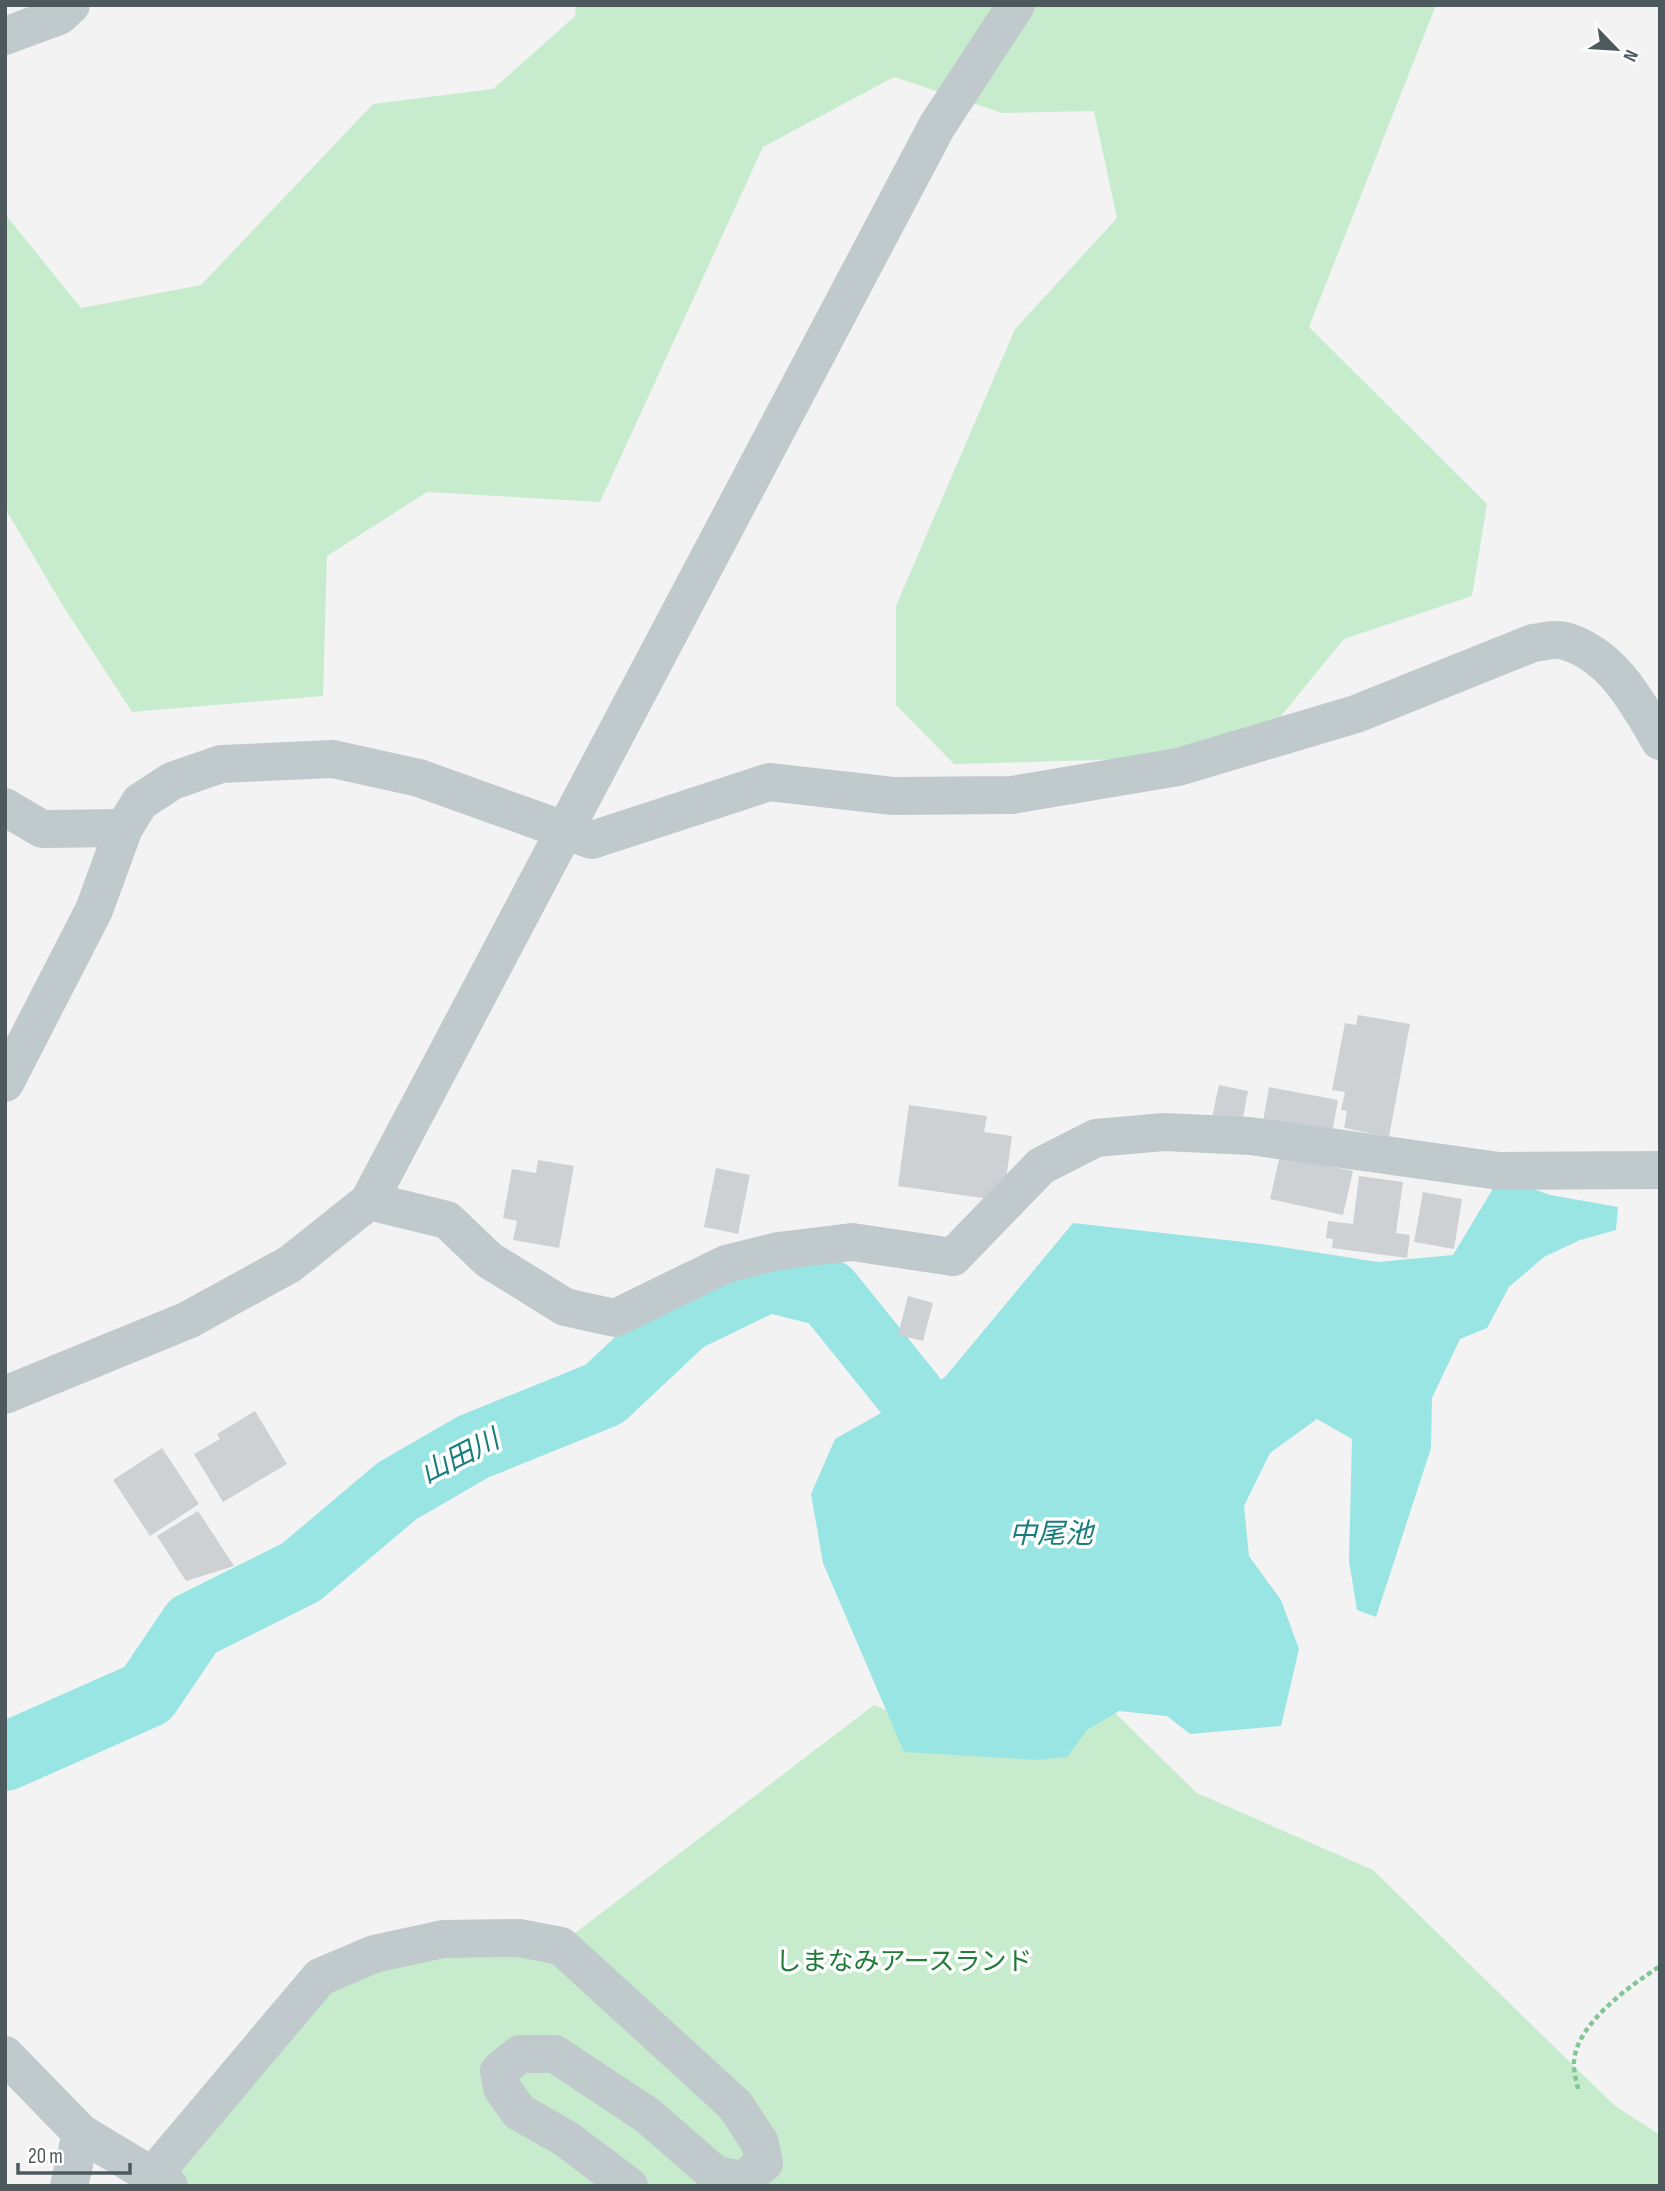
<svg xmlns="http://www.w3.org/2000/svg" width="1665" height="2191" viewBox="0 0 1665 2191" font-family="'Sofia Sans Condensed','Noto Sans JP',sans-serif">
<rect width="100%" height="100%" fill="#f4f3f3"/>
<g fill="#c7eccd">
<path d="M576,5H1436L1309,327L1487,504L1472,596L1344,639L1267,733L1133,759L954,764L896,705V606L1015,329L1117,218L1094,111L1002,113L894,77L763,147L600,502L427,492L327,556L323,696L132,712L63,606L5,508V214L81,308L201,285L373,104L493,89L575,16Z"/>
<path d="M1067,1666L1197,1793L1373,1870L1614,2105L1660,2135V2186H169L320,1977L443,1939L558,1946L874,1705L920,1725Z"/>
</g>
<path fill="#98e5e3" d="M1500,1177L1550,1195L1618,1207L1616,1230L1580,1240L1544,1257L1509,1287L1487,1328L1460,1339L1432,1398L1431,1448L1376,1617L1357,1610L1349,1561L1352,1439L1317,1419L1270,1453L1244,1506L1249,1556L1281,1600L1299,1649L1281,1726L1190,1734L1167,1716L1119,1711L1087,1730L1067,1757L1037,1760L904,1752L823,1563L811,1494L835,1439L945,1377L1073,1223L1262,1244L1378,1262L1453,1255Z"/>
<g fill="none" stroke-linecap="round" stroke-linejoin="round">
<path stroke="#98e5e3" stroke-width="68" d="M5,1757L147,1694L193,1626L301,1572L397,1491L473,1447L604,1394L685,1318L768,1278L828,1293L911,1396"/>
</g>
<g fill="#cdd1d4">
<path d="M1358,1015L1410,1024L1389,1137L1344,1128L1347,1111L1341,1110L1345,1092L1332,1090L1345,1023L1356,1025Z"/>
<path d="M1219,1085L1248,1091L1241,1128L1211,1122Z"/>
<path d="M1269,1087L1338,1100L1331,1139L1262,1127Z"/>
<path d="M909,1105L987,1116L984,1132L1012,1136L1003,1201L898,1186Z"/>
<path d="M1280,1155L1353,1171L1343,1215L1270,1199Z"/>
<path d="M538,1160L574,1166L559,1248L513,1240L517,1221L503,1218L512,1169L536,1173Z"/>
<path d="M716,1168L750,1175L738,1234L704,1227Z"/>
<path d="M1359,1176L1403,1182L1396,1233L1410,1235L1407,1258L1332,1248L1333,1239L1326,1238L1328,1221L1353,1224Z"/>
<path d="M1423,1192L1462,1199L1454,1249L1414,1242Z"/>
<path d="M908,1296L933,1303L923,1341L898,1335Z"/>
<path d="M255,1411L287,1464L223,1502L194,1454L220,1439L217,1434Z"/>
<path d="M162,1448L199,1504L150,1536L113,1480Z"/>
<path d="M198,1511L234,1566L186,1581L157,1536Z"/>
</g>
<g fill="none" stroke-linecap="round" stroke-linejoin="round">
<path stroke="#82c895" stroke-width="4.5" stroke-dasharray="5 3.5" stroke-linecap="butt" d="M1578,2089C1577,2082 1574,2074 1574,2067C1571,2027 1630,1986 1660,1966"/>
<g stroke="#c0cacd" stroke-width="38">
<path d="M5,36L59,16L71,5"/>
<path d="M5,807L42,829L124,828"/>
<path d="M5,1083L94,910L124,828L140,802L172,781L221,764L333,759L419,778L592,840L769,782L893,796L1012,795L1178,767L1356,714L1533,643C1542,642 1556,638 1565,641C1613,655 1637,702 1660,741"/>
<path d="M369,1201L447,1220L489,1260L565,1307L615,1318L726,1264L778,1251L852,1242L953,1257L1041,1166L1096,1138L1164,1132L1250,1136L1499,1171L1660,1170"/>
<path d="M5,1395L188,1320L290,1264L369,1201L937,126L1016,5"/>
<path d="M5,2055L81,2133L169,2186"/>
<path d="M154,2174L320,1977L374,1954L443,1939L519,1938L561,1946L735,2105L760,2143L764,2163L743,2180L716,2175L647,2115L555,2054H520L499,2071L502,2088L519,2112L565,2138L629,2186"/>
<path d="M69,2186L81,2133"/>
</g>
</g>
<g text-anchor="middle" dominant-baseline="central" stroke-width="7" stroke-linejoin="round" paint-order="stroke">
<g font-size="26" fill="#217b39" stroke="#fff">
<text x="904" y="1962">しまなみアースランド</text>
</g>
<g font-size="28" font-style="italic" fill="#187e7c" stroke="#fff">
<text transform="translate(460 1457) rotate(-27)">山田川</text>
<text x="1051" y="1534">中尾池</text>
</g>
</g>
<rect width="1665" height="2191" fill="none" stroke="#4c5a5e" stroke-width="14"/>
<g transform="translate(1616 49) rotate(115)" stroke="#ffffff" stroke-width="5" paint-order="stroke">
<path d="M0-5L12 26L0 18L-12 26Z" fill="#4c5a5e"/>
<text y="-10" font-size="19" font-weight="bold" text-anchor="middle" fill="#4c5a5e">N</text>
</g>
<path d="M18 2163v10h112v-10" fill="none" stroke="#4c5a5e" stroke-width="3.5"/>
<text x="28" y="2163" font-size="21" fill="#4c5a5e" stroke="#ffffff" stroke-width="5" paint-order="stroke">20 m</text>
</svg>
